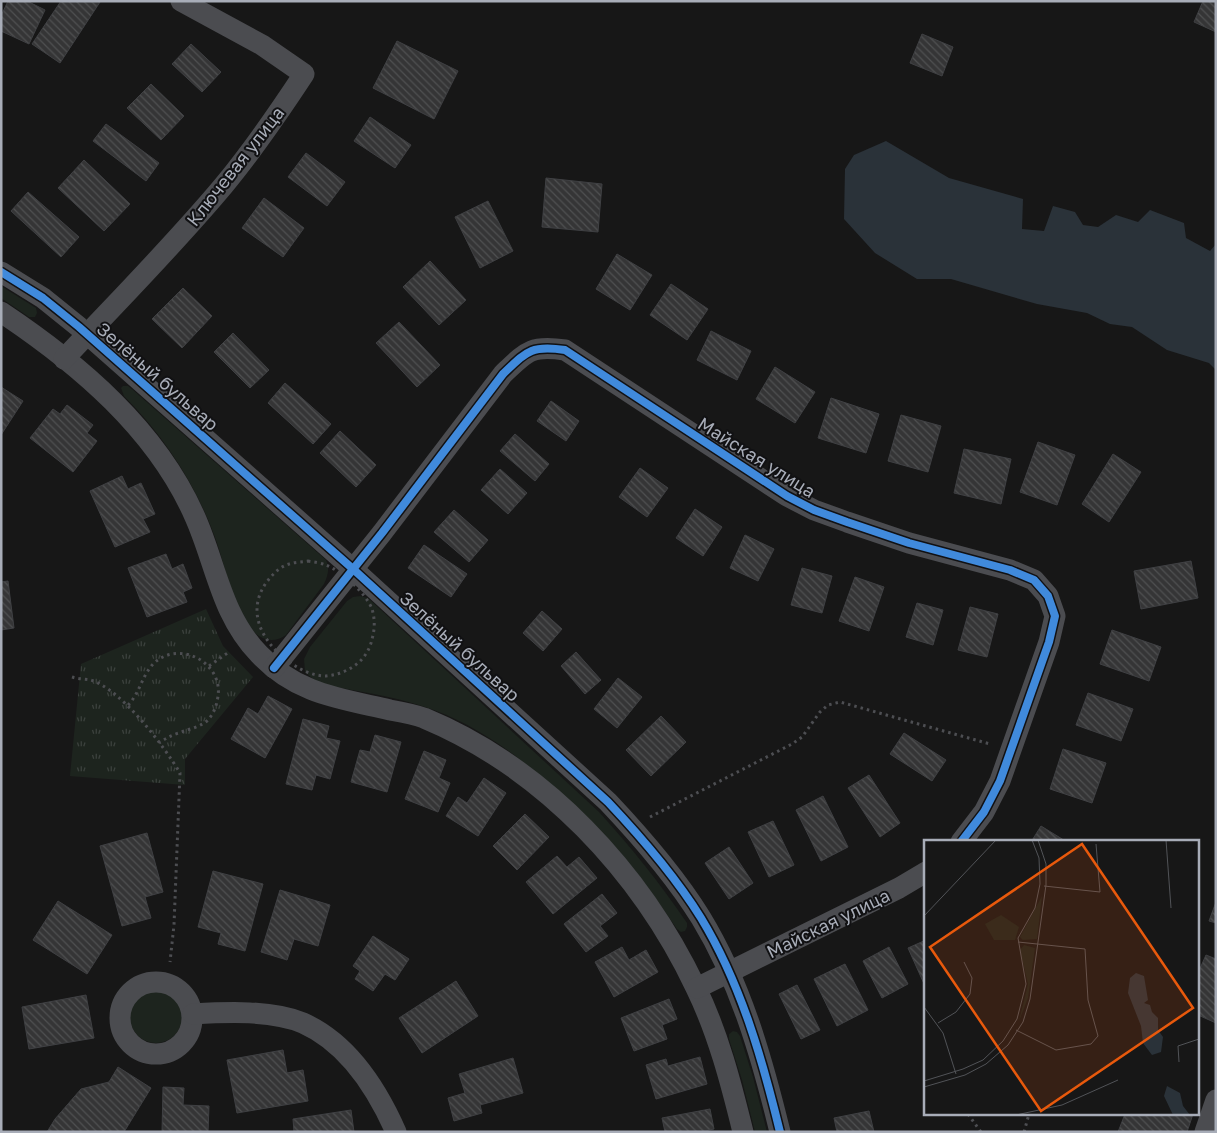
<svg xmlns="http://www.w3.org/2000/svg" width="1217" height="1133" viewBox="0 0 1217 1133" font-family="'Golos Text',sans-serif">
<defs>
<pattern id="park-tufts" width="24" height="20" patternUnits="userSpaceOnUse" patternTransform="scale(1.25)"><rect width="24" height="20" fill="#1d241e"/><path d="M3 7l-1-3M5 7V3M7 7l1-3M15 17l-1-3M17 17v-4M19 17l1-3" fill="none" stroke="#3b413d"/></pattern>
<pattern id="building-back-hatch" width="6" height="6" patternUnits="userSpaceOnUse" patternTransform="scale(1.25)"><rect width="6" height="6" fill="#353536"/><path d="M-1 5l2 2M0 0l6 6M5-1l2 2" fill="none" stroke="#4f5051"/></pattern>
</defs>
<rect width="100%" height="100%" fill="#171717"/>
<g fill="#1d241e">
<path d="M1,286L36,308L37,313L35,317H29L1,298Z"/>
<path d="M123,386H128L133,390L326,560C330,569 328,575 324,584L286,635C272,645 258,639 248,625C232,601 226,571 217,543C198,488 166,438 124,396L121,388Z"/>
<path d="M360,596L368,598L599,812C631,847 660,883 687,923V927L685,931L681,932L677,929C659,903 641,877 621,853C610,841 598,830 586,818C539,772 486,726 422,706C391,696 357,691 325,685L314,680L305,672L304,659L310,647L347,601L353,597Z"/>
<circle cx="156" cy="1017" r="26"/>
<path d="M733,1031L737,1032L740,1036L753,1077L767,1132H755L742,1080L729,1039V1034Z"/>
</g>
<path fill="url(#park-tufts)" d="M206,609L223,646L253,677L185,759V785L70,776L81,664Z"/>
<path fill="#2a3239" d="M886,141L949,178L1023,199L1022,229L1044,231L1053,206L1075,212L1083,225L1098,227L1116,215L1138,222L1150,210L1184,223L1186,238L1210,251L1216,244V370L1209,363L1167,350L1132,327L1110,324L1087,313L1037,304L951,279H917L875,253L844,219L845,169L854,155Z"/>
<g fill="url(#building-back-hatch)" stroke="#3f4043">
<path d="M8,1H27L45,10L29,44L1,31V16Z"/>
<path d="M61,1L100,2L60,63L32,44Z"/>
<path d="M1203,1H1216V32L1194,22Z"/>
<path d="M922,34L953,47L942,76L910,63Z"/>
<path d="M397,41L458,71L434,119L373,88Z"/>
<path d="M191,44L221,72L202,92L172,64Z"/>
<path d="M151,84L184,116L161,140L127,108Z"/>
<path d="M370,117L411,145L395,168L354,141Z"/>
<path d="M106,124L159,163L146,181L93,141Z"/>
<path d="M306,153L345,182L327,206L288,177Z"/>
<path d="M84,160L130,204L104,231L58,188Z"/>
<path d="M546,178L602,184L598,232L542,227Z"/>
<path d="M28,192L79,237L61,257L11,211Z"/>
<path d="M264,198L304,228L283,257L242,228Z"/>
<path d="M488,201L513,251L480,268L455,217Z"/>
<path d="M617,254L652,275L630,310L596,289Z"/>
<path d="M430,261L466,300L439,325L403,287Z"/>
<path d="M671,284L708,309L687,340L650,315Z"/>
<path d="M183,288L212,316L182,348L152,319Z"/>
<path d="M399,322L440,365L417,387L376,343Z"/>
<path d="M711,331L751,351L737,380L697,360Z"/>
<path d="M233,333L269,370L250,388L214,352Z"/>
<path d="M775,367L815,392L795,423L756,399Z"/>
<path d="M285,383L331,424L313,444L268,403Z"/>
<path d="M1,387L23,401L1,435Z"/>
<path d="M831,398L879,414L866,453L818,438Z"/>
<path d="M551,401L579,421L566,441L537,421Z"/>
<path d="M67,405L93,425L87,433L97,441L73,472L30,438L53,409L60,414Z"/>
<path d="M901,415L941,426L928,472L888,461Z"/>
<path d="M340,431L376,465L356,487L320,453Z"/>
<path d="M515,434L549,464L535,481L500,451Z"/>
<path d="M1038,442L1075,455L1057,505L1020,492Z"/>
<path d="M964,449L1011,459L1001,504L954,493Z"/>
<path d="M1113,454L1141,472L1109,522L1082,504Z"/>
<path d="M640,468L668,488L647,517L619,497Z"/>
<path d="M500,469L527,493L508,514L481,490Z"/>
<path d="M122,476L128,489L141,483L155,514L143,519L150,532L115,547L90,491Z"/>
<path d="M695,509L722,527L703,556L676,538Z"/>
<path d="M454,510L488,540L469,562L434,532Z"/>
<path d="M745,535L774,549L758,581L730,568Z"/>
<path d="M424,545L467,574L451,597L408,568Z"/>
<path d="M166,554L172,569L183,564L192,588L183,592L187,602L147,617L128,568Z"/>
<path d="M1191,561L1198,598L1141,609L1134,571Z"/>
<path d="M802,568L832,576L822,613L791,605Z"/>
<path d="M855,577L884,587L869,631L839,621Z"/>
<path d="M8,581L14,628L1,630V582Z"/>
<path d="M917,603L943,610L933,645L906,637Z"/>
<path d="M970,607L998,614L987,657L958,650Z"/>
<path d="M542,611L562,629L543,651L523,633Z"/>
<path d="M1112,630L1161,647L1149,681L1100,664Z"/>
<path d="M576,652L601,680L585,694L561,666Z"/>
<path d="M618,678L642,697L617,728L594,709Z"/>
<path d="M1088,693L1133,709L1121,741L1076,725Z"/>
<path d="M268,696L292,709L265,758L231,739L248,708L258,714Z"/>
<path d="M661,716L686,742L651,776L626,750Z"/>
<path d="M303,719L329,726L326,738L340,741L330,779L316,775L312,790L286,784Z"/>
<path d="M904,733L946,760L932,781L890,754Z"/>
<path d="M375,735L401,742L387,792L351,782L360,750L370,752Z"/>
<path d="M1063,749L1106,763L1092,803L1050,789Z"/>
<path d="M424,751L446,760L439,778L450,783L438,812L405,799Z"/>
<path d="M869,775L900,823L880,837L848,788Z"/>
<path d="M484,778L506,793L478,836L446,816L458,797L467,803Z"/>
<path d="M823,796L848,847L821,861L796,810Z"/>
<path d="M525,814L549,837L517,870L493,846Z"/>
<path d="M773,821L794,865L769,877L748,832Z"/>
<path d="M1041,826L1067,842H1031Z"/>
<path d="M147,833L163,892L145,897L151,918L122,926L100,846Z"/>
<path d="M729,847L753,883L729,899L705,863Z"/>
<path d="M557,856L567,867L579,857L597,878L553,914L526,882Z"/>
<path d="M213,871L263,884L245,951L218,944L221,933L198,927Z"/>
<path d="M280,890L330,905L318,946L294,939L287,960L261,952Z"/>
<path d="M602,894L617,913L600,926L608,936L586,952L564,924Z"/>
<path d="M58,901L112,935L87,974L33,940Z"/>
<path d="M1216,902V923L1209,921Z"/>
<path d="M373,936L409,959L395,980L385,974L373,991L355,979L360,971L353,966Z"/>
<path d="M926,940V986H925L908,948Z"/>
<path d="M622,947L629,960L646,950L658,972L614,997L595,962Z"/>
<path d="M889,947L908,984L882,998L863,961Z"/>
<path d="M1206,955L1216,959V1023L1198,1015V973Z"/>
<path d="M845,964L868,1010L837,1026L814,979Z"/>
<path d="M456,981L478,1016L422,1053L399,1018Z"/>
<path d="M797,985L820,1030L801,1039L779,994Z"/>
<path d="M86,995L94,1038L29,1049L22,1007Z"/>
<path d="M669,999L677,1019L662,1025L667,1039L634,1051L621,1018Z"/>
<path d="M283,1050L287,1073L303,1070L308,1101L237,1113L227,1060Z"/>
<path d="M700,1057L707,1084L656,1099L646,1065L666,1059L668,1066Z"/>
<path d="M513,1058L523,1093L480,1105L482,1113L454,1121L448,1098L465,1093L459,1074Z"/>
<path d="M118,1067L151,1088L124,1132H47L55,1119L81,1089L109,1082Z"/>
<path d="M163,1087L184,1088L183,1105L209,1106L208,1132H162Z"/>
<path d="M710,1109L714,1129L700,1132H665L662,1118Z"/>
<path d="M351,1110L354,1132H294L293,1119Z"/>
<path d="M869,1111L874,1132H837L834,1118Z"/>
<path d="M1125,1114H1193L1187,1132H1118Z"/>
</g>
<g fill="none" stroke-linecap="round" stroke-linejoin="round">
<g stroke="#4d4e52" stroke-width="3" stroke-dasharray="2.5 4" stroke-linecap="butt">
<path d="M308,561C314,562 321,563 326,565C341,571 366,593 372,609C375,619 375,629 372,639C370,650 363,660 354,666C345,672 336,675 326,676C316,676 305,672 297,667C268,650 243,616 266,583C272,575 279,567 289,564C295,562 302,562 308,561Z"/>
<path d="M209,666L229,652"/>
<path d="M72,677C78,679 85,679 91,680C122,690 164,746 180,773L174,925L170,962"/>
<path d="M128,705C140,693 142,675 154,663C182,638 227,666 217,701C216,708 212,716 207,721C198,728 188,729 179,733C171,735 165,739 159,743"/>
<path d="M650,817L792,744L802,737L820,712L828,705L840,702L990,744"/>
<path d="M968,1114L981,1132"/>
<path d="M1024,1132L1029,1114"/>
</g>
<g stroke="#4b4c50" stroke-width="21">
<path d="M1,272L43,298L79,327L353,569L608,802C642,838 675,876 701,918C741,984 762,1058 780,1132"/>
<path d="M1,312C79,364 157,430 195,517C216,564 221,615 259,654C297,694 338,698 390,710C401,712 413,714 424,718C544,768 641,872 696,988C718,1033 731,1083 743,1132"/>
<path d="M64,359C118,301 174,245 224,185C253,150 279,112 304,74L262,45L181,1"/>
<path d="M274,668L382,533L503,374C527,351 531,345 565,350L787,496L814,510L847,522L909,543L1010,570L1034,580L1048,596L1055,616L1049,642L1000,781L984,812L961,842"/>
<circle cx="156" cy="1018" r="36"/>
<path d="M697,988L899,888L926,872"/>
<path d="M193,1014C227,1012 272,1010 303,1023C348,1043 377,1089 396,1132"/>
<path d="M1205,1132L1216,1100"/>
</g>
<g stroke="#111113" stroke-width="11">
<g id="cycleway">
<path d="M1,272L43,298L79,327L353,569L608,802C642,838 675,876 701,918C741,984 762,1058 780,1132"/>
<path d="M274,668L382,533L503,374C527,351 531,345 565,350L787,496L814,510L847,522L909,543L1010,570L1034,580L1048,596L1055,616L1049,642L1000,781L984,812L961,842"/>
</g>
</g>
<use href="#cycleway" stroke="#408adc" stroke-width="8"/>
</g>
<g text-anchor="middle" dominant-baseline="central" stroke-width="4" stroke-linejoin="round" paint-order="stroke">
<g font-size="18" fill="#a8adb8" stroke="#111113">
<text transform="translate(235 166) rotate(-52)">Ключевая улица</text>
<text transform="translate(158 376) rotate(41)">Зелёный бульвар</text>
<text transform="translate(757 457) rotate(32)">Майская улица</text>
<text transform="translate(460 646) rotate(42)">Зелёный бульвар</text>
<text transform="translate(828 923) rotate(-26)">Майская улица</text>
</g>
</g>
<g transform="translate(924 840)">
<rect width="275" height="275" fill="#171717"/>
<path d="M118,56L113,99L99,100L96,97ZM100,105L111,108L104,158L95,181L104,144L96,110Z" fill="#1d241e"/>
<path d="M77,75L95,87L91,100H70L61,84Z" fill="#1d241e"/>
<path d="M212,133L220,136L224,160L220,163L226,165L228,172L234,178V190L239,197L237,212L228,215L219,203L217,186L204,153L206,138ZM243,246L256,253L259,266L266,275H249L240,256Z" fill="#2a3239"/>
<path fill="none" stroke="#515357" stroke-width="1" d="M242,0L247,68M120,46L176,52L172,4M0,76L72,0M0,167L19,193L32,234M14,183L32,172L46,154L48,138L40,122M92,190L132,210L167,204L174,196L164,160L161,109L94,102M255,222L254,206L275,199M0,241L39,229L59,220L79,201L93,179L102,144L94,98L111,68L116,44L115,18L108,0M0,247L41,235L62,224L84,205L99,182L106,159L122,45V24L114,0M92,275L138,265L194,240"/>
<path fill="#e8590c" fill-opacity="0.15" stroke="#e8590c" stroke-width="2.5" d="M158,4L269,168L117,271L6,107Z"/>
<rect width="275" height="275" fill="none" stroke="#a8adb8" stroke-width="2.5"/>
</g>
<rect width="1217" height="1133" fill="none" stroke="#a8adb8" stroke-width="5"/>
</svg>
